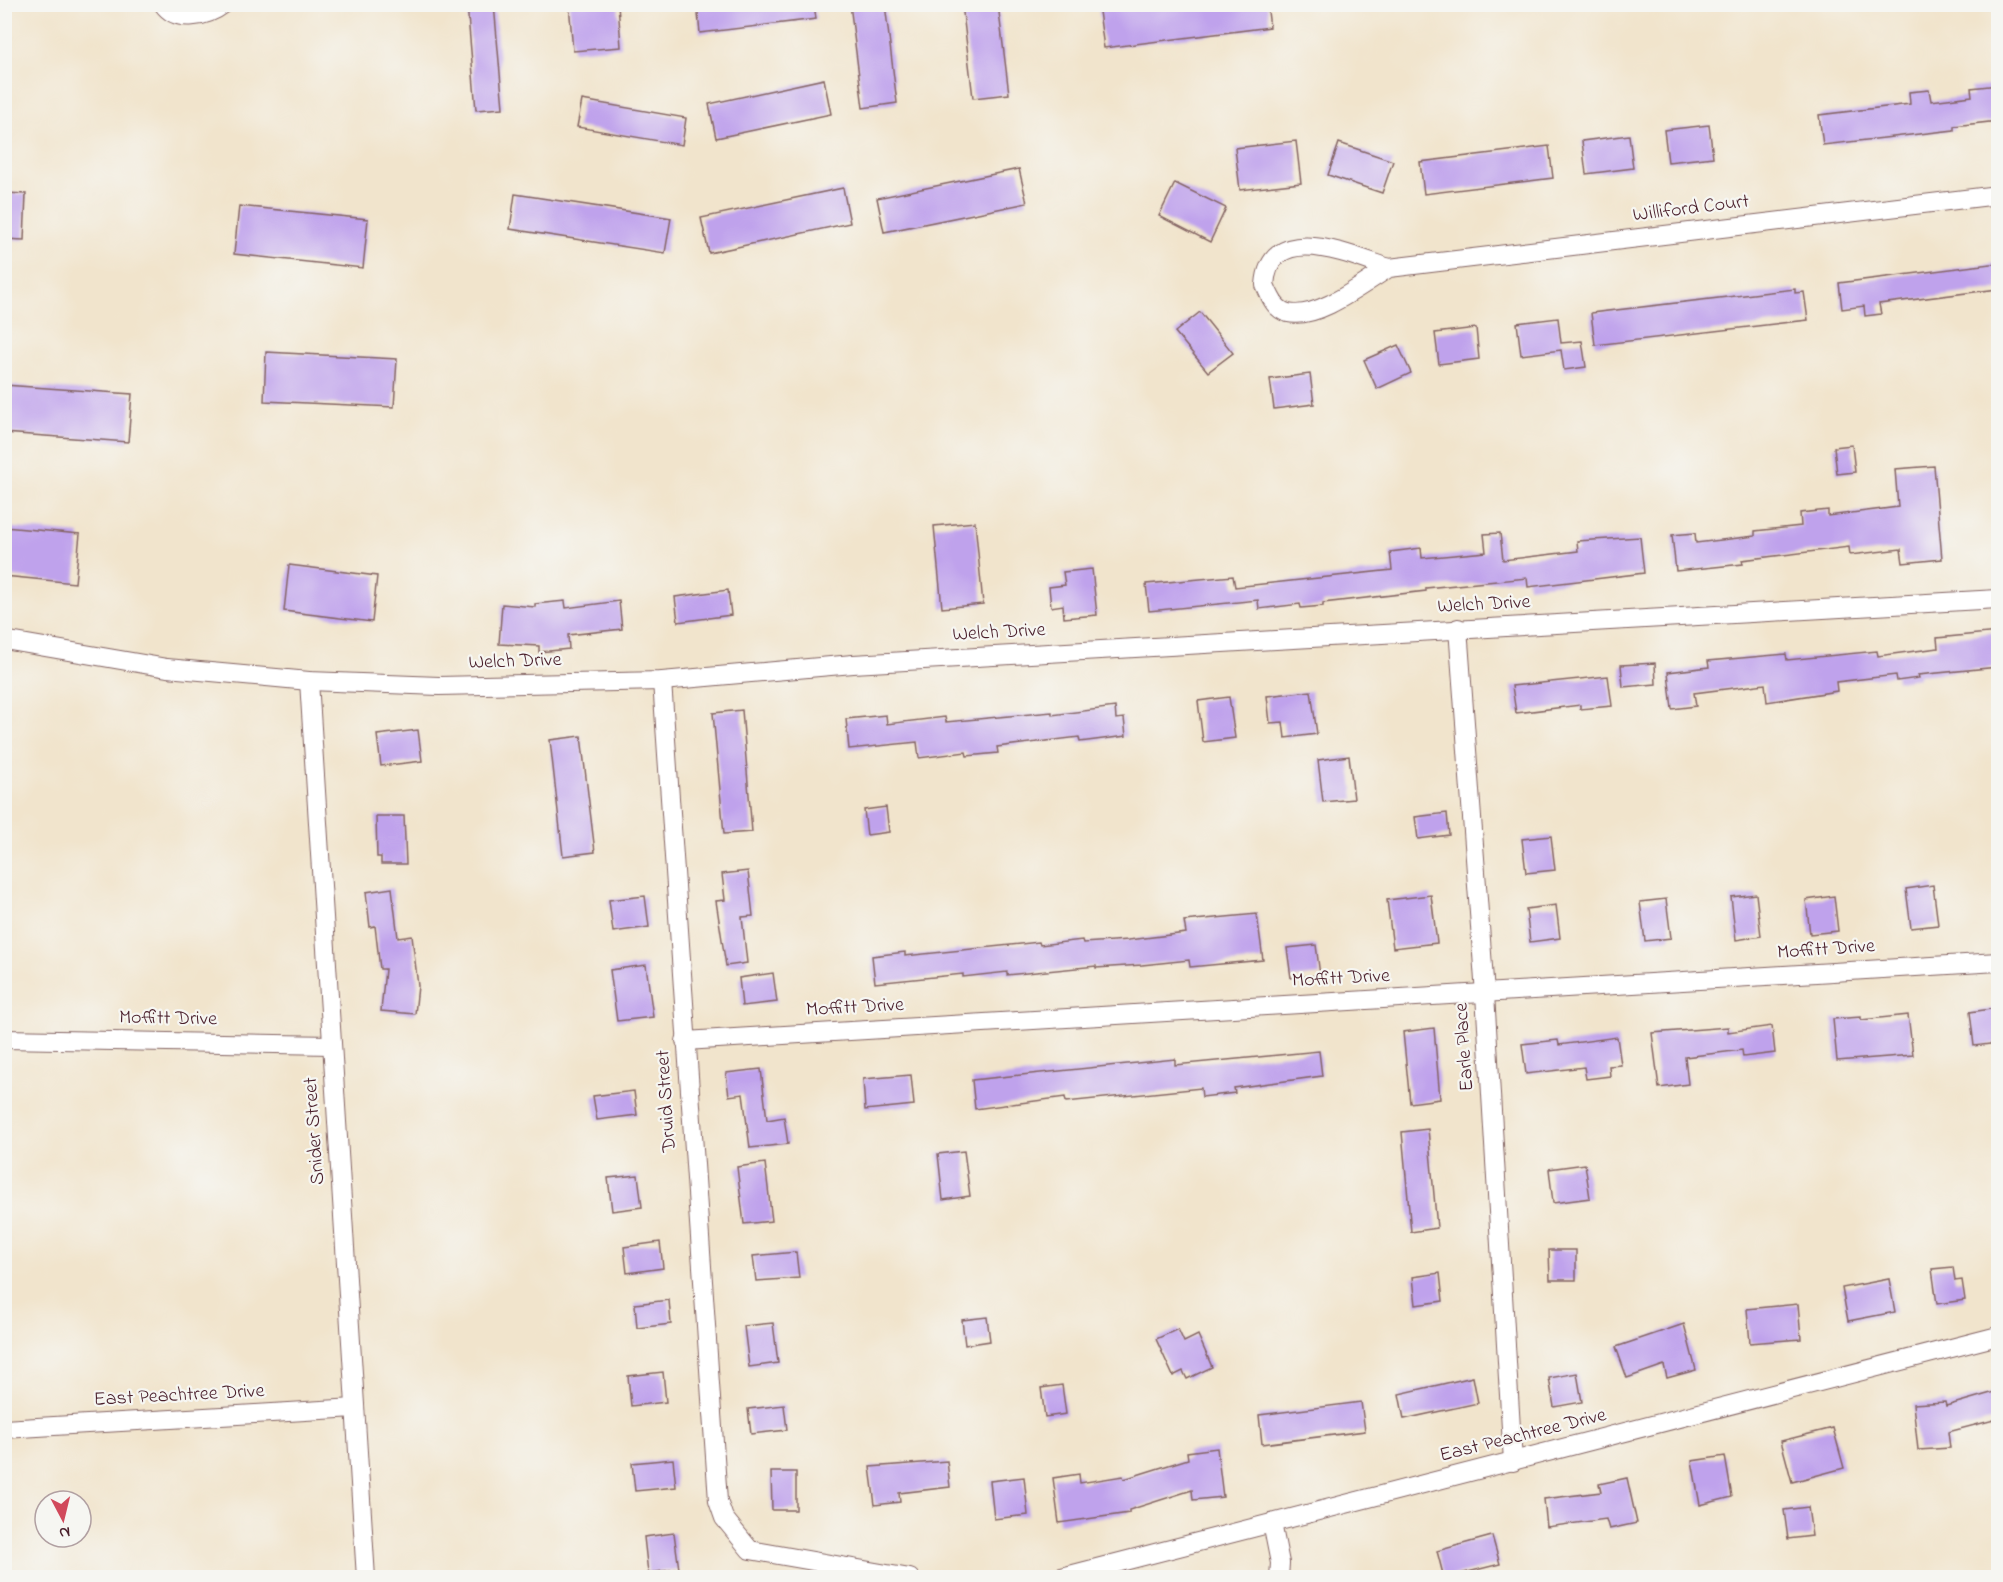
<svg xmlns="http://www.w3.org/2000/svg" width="2003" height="1582" viewBox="0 0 2003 1582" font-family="'Indie Flower',sans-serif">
<rect width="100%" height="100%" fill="#f6f6f2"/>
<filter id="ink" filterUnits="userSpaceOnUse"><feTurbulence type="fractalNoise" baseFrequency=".0167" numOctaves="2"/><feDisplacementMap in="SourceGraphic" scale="12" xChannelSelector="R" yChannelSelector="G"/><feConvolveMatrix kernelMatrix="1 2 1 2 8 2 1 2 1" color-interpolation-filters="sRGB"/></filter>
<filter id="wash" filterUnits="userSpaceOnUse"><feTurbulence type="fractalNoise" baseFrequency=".008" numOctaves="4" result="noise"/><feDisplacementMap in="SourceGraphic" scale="24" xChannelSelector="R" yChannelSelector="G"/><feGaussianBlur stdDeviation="1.35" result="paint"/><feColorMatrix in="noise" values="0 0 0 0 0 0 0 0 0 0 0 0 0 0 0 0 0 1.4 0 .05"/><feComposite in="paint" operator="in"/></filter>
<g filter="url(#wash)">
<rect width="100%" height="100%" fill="#f1e4cc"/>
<g id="blocks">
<g fill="#bfa2ec">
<path d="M467,4H494L503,108L476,110Z"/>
<path d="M569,4H618L621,47L573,51Z"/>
<path d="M697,4H814L816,19L700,33Z"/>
<path d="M850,4H885L897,103L863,108Z"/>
<path d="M962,4H998L1009,94L973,98Z"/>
<path d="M1098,4H1267L1270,27L1104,48Z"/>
<path d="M824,79L831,114L716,138L709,104Z"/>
<path d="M1998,85V121L1954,126V130L1823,145L1819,115L1910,104L1909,92L1929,90L1931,101L1972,96L1971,88Z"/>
<path d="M582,100L686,118L682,145L577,127Z"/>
<path d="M1709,125L1713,157L1668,162L1664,130Z"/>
<path d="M1629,135L1633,168L1586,174L1582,141Z"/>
<path d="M1296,141L1301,183L1240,190L1235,148Z"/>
<path d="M1339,143L1393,161L1382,193L1328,175Z"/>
<path d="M1549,146L1553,178L1424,194L1420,162Z"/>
<path d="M1019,169L1027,203L884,232L877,198Z"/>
<path d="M1175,183L1226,208L1210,242L1159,216Z"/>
<path d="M843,188L850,223L709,253L701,218Z"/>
<path d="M4,193L26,194L24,240L4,239Z"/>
<path d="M515,194L671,218L665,253L510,229Z"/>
<path d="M239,206L368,219L363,268L234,254Z"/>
<path d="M1998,263V289L1879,304L1881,314L1865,316L1864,306L1842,309L1839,283Z"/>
<path d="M1795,289V293L1804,292L1808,320L1595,345L1591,313Z"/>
<path d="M1200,312L1233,353L1208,372L1175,332Z"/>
<path d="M1558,318L1561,343L1582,341L1586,367L1564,370L1561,350L1521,355L1517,323Z"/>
<path d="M1476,328L1479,359L1439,364L1435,333Z"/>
<path d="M1398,345L1411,373L1377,389L1364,360Z"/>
<path d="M266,352L397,359L394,407L264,401Z"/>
<path d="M1310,374L1314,404L1274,409L1270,379Z"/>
<path d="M4,385L132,394L128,442L4,433Z"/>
<path d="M1852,445L1855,472L1837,474L1834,447Z"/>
<path d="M1934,466L1942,559L1903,563L1901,549L1850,555L1849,547L1742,560L1743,564L1676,571L1672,535L1695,533L1696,543L1755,536V531L1801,526L1800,513L1828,510V516L1898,507L1895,469Z"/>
<path d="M975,522L983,604L942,608L934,526Z"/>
<path d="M4,527L80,534L75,583L4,576Z"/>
<path d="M1500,533L1503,560L1578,551L1577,541L1640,537L1644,573L1528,587L1527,578L1426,588V591L1323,603V606L1301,608L1300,604L1259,609L1258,600L1149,611L1146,584L1233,576L1235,587L1392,570L1390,552L1421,548L1422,558L1486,552L1484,534Z"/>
<path d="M289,565L377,576L372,622L284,611Z"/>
<path d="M1092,569L1097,615L1064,618L1063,605L1051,607L1049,587L1065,585L1063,572Z"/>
<path d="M728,590L731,615L678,622L675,597Z"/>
<path d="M565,601L566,608L619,601L622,629L568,635L569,649L539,652V646L499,644L502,604L535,607V604Z"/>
<path d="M1998,632V667L1918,675L1919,678L1897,681L1896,675L1836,682L1837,691L1767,702L1765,684L1694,693L1696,706L1672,709L1668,672L1709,667L1708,661L1786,654L1787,660L1877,651L1878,656L1938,648L1937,638Z"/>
<path d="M1655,663L1656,684L1623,687L1621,665Z"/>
<path d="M1608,676L1612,706L1580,709V705L1516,713L1512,686Z"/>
<path d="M1311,691L1317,734L1285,738L1283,722L1270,723L1267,696Z"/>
<path d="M1229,697L1235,738L1203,742L1198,701Z"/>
<path d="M1115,707L1116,719L1124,718L1126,736L1080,742L1079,737L997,747L998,753L967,756L966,752L919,758L917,742L849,749L846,719L886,715L887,724L945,717L946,722L1052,712V715Z"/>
<path d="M742,710L752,832L724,834L713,713Z"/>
<path d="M418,730L422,761L381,766L377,735Z"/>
<path d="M581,736L595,852L563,856L550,740Z"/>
<path d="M1349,756L1354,799L1323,802L1318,760Z"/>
<path d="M886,807L889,832L867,835L864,810Z"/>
<path d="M1447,813L1449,835L1418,839L1415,817Z"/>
<path d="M376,816H404L406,864H381V857H377Z"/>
<path d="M1551,836L1555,870L1526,873L1522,839Z"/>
<path d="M748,871L753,916L742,917L747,963L726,966L716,901L725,900L722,874Z"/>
<path d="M1933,885L1938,925L1911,928L1906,889Z"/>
<path d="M392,888L398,938L412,936L418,986L415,1014L381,1011L385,969H380L375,926L370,927L366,892Z"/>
<path d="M1756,894L1761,936L1736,940L1731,897Z"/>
<path d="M1431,895L1437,943L1393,948L1387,900Z"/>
<path d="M645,896L649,927L613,932L609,900Z"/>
<path d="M1834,896L1838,931L1810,934L1806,900Z"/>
<path d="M1666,899L1671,938L1645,941L1640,902Z"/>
<path d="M1556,905L1560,938L1530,942L1526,909Z"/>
<path d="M1257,914L1263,960L1190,967L1189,960L1142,965L1096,968V966L1007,975V972L963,977V974L875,983L872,956L905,952V956L1039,942L1040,945L1082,940L1083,943L1128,940L1186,933L1184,921Z"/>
<path d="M1316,945L1320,975L1291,978L1287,948Z"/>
<path d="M646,965L653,1017L617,1021L610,970Z"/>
<path d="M773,973L777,1002L742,1006L739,978Z"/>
<path d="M1998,1008V1043L1974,1046L1970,1012Z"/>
<path d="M1908,1015L1913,1055L1837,1061L1833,1019L1861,1017V1020Z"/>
<path d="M1772,1026L1775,1053L1743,1057L1742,1050L1685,1057L1688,1084L1659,1088L1652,1033L1728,1027V1032Z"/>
<path d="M1434,1028L1440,1099L1410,1103L1403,1032Z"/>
<path d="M1617,1037L1621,1065L1609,1066L1610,1076L1586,1079L1584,1067L1526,1074L1522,1044L1558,1040L1559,1045Z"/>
<path d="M1319,1051L1322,1076L1234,1088L1235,1093L1202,1097L1201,1088L1066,1102L1065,1097L975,1109L972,1080L1175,1059V1065Z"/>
<path d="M761,1069L767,1120L784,1117L788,1144L750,1148L743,1094L729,1096L726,1073Z"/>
<path d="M911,1075L914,1105L865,1110L863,1079Z"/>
<path d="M634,1091L637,1115L597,1120L593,1096Z"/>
<path d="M1428,1129L1437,1228L1411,1232L1402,1132Z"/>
<path d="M964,1151L970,1196L943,1200L938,1154Z"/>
<path d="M765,1163L772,1221L744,1224L737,1167Z"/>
<path d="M1585,1164L1590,1198L1553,1203L1549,1169Z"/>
<path d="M638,1175L642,1207L612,1211L608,1178Z"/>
<path d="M660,1242L663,1268L627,1273L624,1247Z"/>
<path d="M1549,1250H1576V1280H1550Z"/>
<path d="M796,1252L799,1278L756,1281L753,1256Z"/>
<path d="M1953,1267L1955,1281L1962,1280L1965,1300L1937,1304L1932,1269Z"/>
<path d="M1440,1273L1443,1301L1416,1305L1413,1277Z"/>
<path d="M1889,1279L1895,1312L1848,1321L1842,1288Z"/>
<path d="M669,1300L671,1324L637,1328L635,1304Z"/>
<path d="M1798,1304L1801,1339L1750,1343L1747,1309Z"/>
<path d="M987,1317L990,1341L965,1345L962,1320Z"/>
<path d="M773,1323L778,1363L749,1367L744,1326Z"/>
<path d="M1684,1324L1696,1370L1667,1378L1664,1365L1627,1378L1616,1347Z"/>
<path d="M1178,1329L1184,1342L1198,1335L1212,1367L1187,1379L1183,1371L1173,1376L1156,1339Z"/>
<path d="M663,1372L666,1402L631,1406L628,1376Z"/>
<path d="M1577,1373L1582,1402L1554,1407L1549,1378Z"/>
<path d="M1473,1377L1478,1403L1404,1419L1399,1394Z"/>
<path d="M1062,1385L1066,1414L1045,1417L1041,1388Z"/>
<path d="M1998,1391V1419L1948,1432L1950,1448L1918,1450L1913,1404L1945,1402L1946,1406Z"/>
<path d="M1361,1402L1365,1431L1262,1444L1259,1415Z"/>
<path d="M784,1405L787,1430L751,1434L748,1409Z"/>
<path d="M1833,1428L1844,1468L1792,1482L1781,1441Z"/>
<path d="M1217,1448L1223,1497L1193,1500L1192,1490L1129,1510V1513L1059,1523L1053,1478L1079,1474L1080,1483L1123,1476L1124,1479L1188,1459L1187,1452Z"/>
<path d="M1725,1456L1732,1497L1700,1505L1692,1461Z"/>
<path d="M673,1459L676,1487L635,1491L632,1463Z"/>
<path d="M947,1461L950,1487L899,1493L900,1502L875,1505L870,1467Z"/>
<path d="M771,1472H796V1510H772Z"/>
<path d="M1024,1477L1028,1515L994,1519L990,1481Z"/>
<path d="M1627,1478L1637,1523L1609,1529L1606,1519L1547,1527L1544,1499L1601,1492L1599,1484Z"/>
<path d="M1808,1507L1812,1536L1788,1539L1784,1510Z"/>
<path d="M674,1533L679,1569L648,1573L644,1537Z"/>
<path d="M1492,1536L1500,1564L1444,1578L1437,1551Z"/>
</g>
</g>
</g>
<g filter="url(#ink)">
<use href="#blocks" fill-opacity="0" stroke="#846463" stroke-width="1.5"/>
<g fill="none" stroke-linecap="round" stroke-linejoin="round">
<g stroke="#846463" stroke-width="20">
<g id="street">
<path d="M163,4C177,24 207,17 224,4"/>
<path d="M1389,268C1352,256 1270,218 1265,285C1270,296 1275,310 1288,313C1318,320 1364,283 1389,268L1998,195"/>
<path d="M1458,628L1485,994L1513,1462"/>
<path d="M4,640L167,668L309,681L439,686L662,681L853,664L1998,599"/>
<path d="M309,681L366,1578"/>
<path d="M662,681L718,1501L724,1518L750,1550L910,1578"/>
<path d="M4,1039L332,1045"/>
<path d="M685,1041L1998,962"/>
<path d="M4,1429L355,1408"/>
<path d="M1272,1523L1280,1563L1279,1578"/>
<path d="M1058,1578L1998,1336"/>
</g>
</g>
<use href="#street" stroke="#fff" stroke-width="18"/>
</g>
</g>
<g text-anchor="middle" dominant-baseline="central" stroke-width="4.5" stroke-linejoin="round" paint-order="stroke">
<g font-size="20" fill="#4a1f2b" stroke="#f6f6f2">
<text transform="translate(1691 209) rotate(-7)">Williford Court</text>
<text transform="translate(1484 605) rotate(-3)">Welch Drive</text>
<text transform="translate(999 633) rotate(-3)">Welch Drive</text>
<text transform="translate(515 662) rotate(-2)">Welch Drive</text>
<text transform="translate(1826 950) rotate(-4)">Moffitt Drive</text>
<text transform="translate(1341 979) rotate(-3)">Moffitt Drive</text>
<text transform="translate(855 1008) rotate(-3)">Moffitt Drive</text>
<text transform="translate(168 1019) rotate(1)">Moffitt Drive</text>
<text transform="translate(1465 1047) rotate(-94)">Earle Place</text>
<text transform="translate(667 1101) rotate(-94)">Druid Street</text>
<text transform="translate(315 1131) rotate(-94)">Snider Street</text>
<text transform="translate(179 1396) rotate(-3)">East Peachtree Drive</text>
<text transform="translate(1523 1436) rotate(-14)">East Peachtree Drive</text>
</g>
</g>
<rect width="2003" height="1582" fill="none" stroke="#f6f6f2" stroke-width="24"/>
<g transform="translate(63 1519) rotate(173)"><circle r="28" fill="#f6f6f2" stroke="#b1a0a2" stroke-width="1.5"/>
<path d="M0-4.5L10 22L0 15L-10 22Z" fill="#d1495b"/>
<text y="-9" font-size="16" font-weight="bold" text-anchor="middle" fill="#4a1f2b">N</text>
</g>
</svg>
